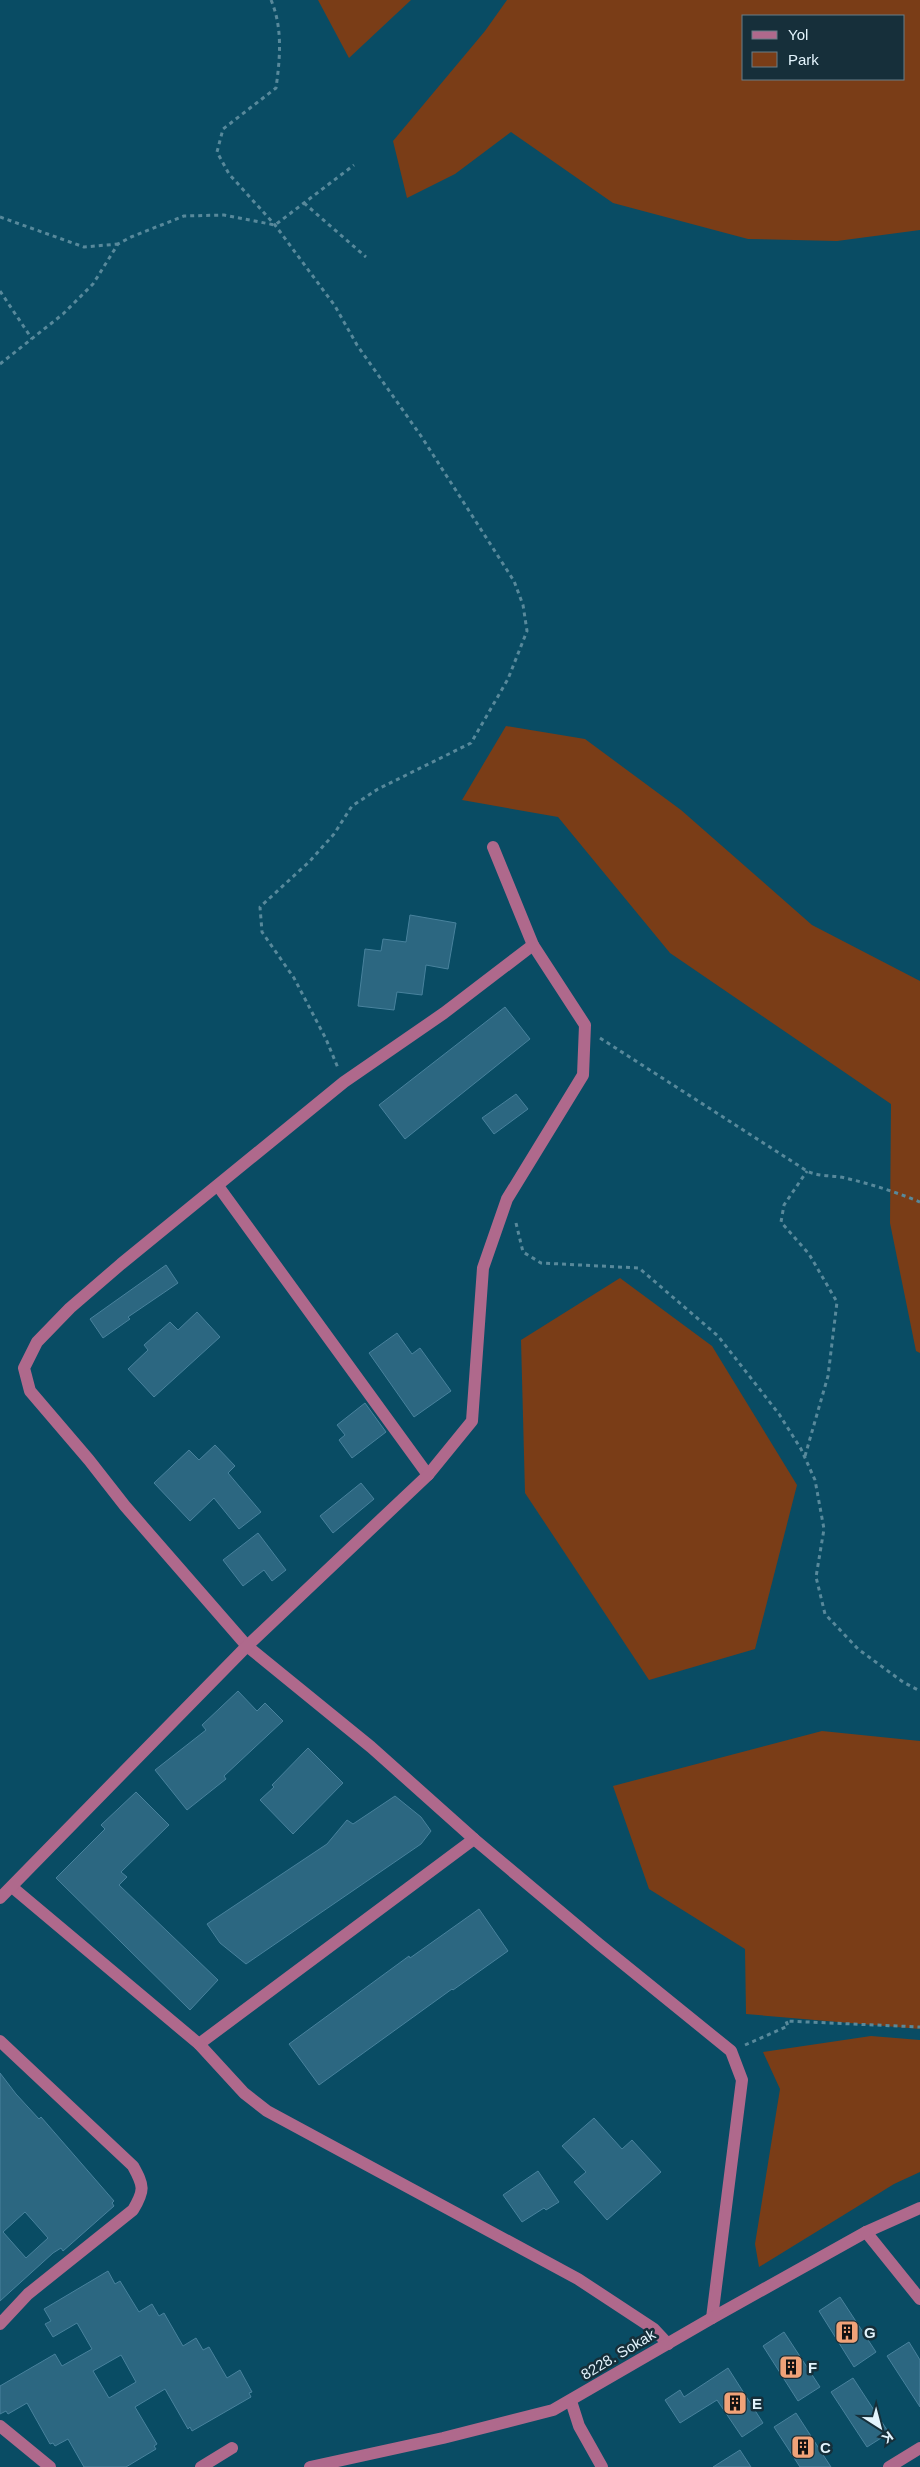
<svg xmlns="http://www.w3.org/2000/svg" width="920" height="2467" viewBox="0 0 920 2467" font-family="Helvetica,sans-serif">
<rect width="100%" height="100%" fill="#094c64"/>
<g fill="#7a3d17" fill-rule="evenodd">
<path d="M318,0H411L349,58Z"/>
<path d="M507,0H920V230L837,241L748,239L613,203L511,132L455,174L407,198L393,141L485,31ZM744,16H904V79H744Z"/>
<path d="M506,726L585,739L681,810L812,925L920,981V1353L916,1351L890,1223L891,1104L670,953L558,817L462,800Z"/>
<path d="M620,1278L712,1346L797,1485L755,1649L649,1680L525,1493L521,1340Z"/>
<path d="M822,1731L920,1741V2029L746,2014L745,1949L649,1889L613,1786Z"/>
<path d="M871,2036L920,2040V2172L894,2184L759,2267L755,2244L780,2089L763,2052Z"/>
</g>
<g fill="#2c6781" stroke="#48829d" fill-rule="evenodd">
<path d="M410,915L456,923L448,969L426,965L422,995L397,992L394,1010L358,1006L365,949L381,951L383,939L406,942Z"/>
<path d="M505,1007L530,1039L405,1139L379,1105Z"/>
<path d="M516,1094L528,1109L494,1134L482,1118Z"/>
<path d="M166,1265L178,1283L128,1317L130,1319L103,1338L90,1319Z"/>
<path d="M197,1312L220,1337L154,1397L128,1369L148,1350L144,1345L170,1322L178,1330Z"/>
<path d="M397,1333L412,1354L420,1348L451,1391L414,1417L369,1353Z"/>
<path d="M365,1403L386,1432L352,1458L339,1440L345,1435L337,1425Z"/>
<path d="M215,1445L235,1466L228,1473L261,1512L239,1529L214,1498L190,1521L154,1483L189,1450L199,1460Z"/>
<path d="M361,1483L374,1499L333,1533L320,1516Z"/>
<path d="M258,1533L286,1570L272,1581L264,1570L243,1586L223,1560Z"/>
<path d="M238,1691L257,1711L265,1703L283,1721L224,1776L226,1779L187,1810L155,1770L206,1730L202,1725Z"/>
<path d="M308,1748L343,1783L293,1834L260,1800L274,1787L272,1785Z"/>
<path d="M136,1792L169,1825L121,1872L127,1877L119,1885L218,1980L190,2010L56,1878L105,1829L101,1825Z"/>
<path d="M395,1796L421,1817L431,1831L421,1844L246,1964L220,1943L207,1924L327,1844L347,1820L353,1824Z"/>
<path d="M479,1909L508,1951L453,1990L452,1989L319,2085L289,2044L409,1956L410,1958Z"/>
<path d="M0,2073L16,2094L39,2119L41,2117L81,2163L114,2201L112,2203L114,2206L63,2251L61,2248L53,2253L0,2301ZM25,2212L48,2238L26,2258L3,2232Z"/>
<path d="M594,2118L622,2149L632,2140L661,2172L607,2220L574,2182L586,2172L562,2146Z"/>
<path d="M538,2171L559,2202L546,2210L544,2208L522,2222L503,2195Z"/>
<path d="M108,2271L115,2284L120,2281L139,2312L152,2304L159,2316L164,2313L183,2346L196,2338L203,2350L209,2347L227,2378L240,2370L252,2392L249,2393L251,2397L192,2431L190,2427L188,2429L165,2389L135,2407L157,2444L154,2446L156,2449L126,2467H84L68,2439L55,2446L53,2443L50,2444L27,2403L8,2414L6,2411L0,2414V2386L55,2354L62,2366L92,2349L77,2323L53,2337L45,2324L51,2321L44,2309ZM121,2355L136,2382L109,2398L93,2371Z"/>
<path d="M840,2297L876,2352L854,2367L819,2311Z"/>
<path d="M784,2332L820,2387L798,2401L763,2346Z"/>
<path d="M909,2342L920,2360V2407L887,2356Z"/>
<path d="M728,2368L763,2423L742,2437L717,2400L680,2423L665,2400L680,2390L684,2397Z"/>
<path d="M853,2378L889,2433L867,2447L831,2392Z"/>
<path d="M796,2413L831,2467H800L774,2427Z"/>
<path d="M740,2450L751,2467H713Z"/>
</g>
<g fill="none" stroke-linecap="round" stroke-linejoin="round">
<g stroke="#58899b" stroke-width="3" stroke-dasharray="4 4" stroke-linecap="butt">
<path d="M271,0C283,28 280,59 276,88L223,129L217,152L229,174L275,225L335,306L357,345L421,436L514,581L523,605L527,631L508,679L471,743L378,789L352,806L334,834L310,861L260,907L262,932L294,978L326,1039L338,1068"/>
<path d="M304,203L366,257"/>
<path d="M0,217L84,247L118,244"/>
<path d="M0,291L32,339"/>
<path d="M0,364L63,314L93,284L118,244L131,237L184,216L224,215L275,225L354,165"/>
<path d="M600,1038L807,1171C819,1177 832,1175 845,1178C871,1184 896,1192 920,1202"/>
<path d="M516,1223L523,1252L541,1263L639,1268L718,1336L779,1414L801,1449L815,1480L824,1529L816,1577L825,1614L858,1649L903,1682L920,1691"/>
<path d="M805,1456L828,1376L837,1302L809,1254L781,1222L784,1205L807,1171"/>
<path d="M745,2045L788,2026L786,2021L920,2027"/>
</g>
<g stroke="#af698c" stroke-width="12">
<path d="M533,945L444,1013L344,1082L121,1264L70,1308L37,1342L24,1368L30,1391L89,1460L125,1506L247,1646L371,1747L474,1839L599,1944L731,2051L742,2080L712,2318"/>
<path d="M218,1186L428,1475"/>
<path d="M12,1887L199,2044L474,1839"/>
<path d="M0,1898L247,1646L428,1475L472,1421L483,1268L507,1199L583,1075L585,1025L533,945L493,847"/>
<path d="M0,2041L133,2166C144,2186 145,2190 133,2210L28,2294L0,2324"/>
<path d="M199,2044L244,2093L267,2111L578,2279L654,2329L668,2344"/>
<path d="M866,2232L920,2299"/>
<path d="M571,2401L579,2426L602,2467"/>
<path d="M0,2426L50,2467"/>
<path d="M201,2467L232,2448"/>
<path d="M310,2467L443,2438L553,2410L712,2318L866,2232L920,2208"/>
<path d="M889,2467L920,2448"/>
</g>
</g>
<defs>
<g id="building-square" transform="scale(1.25)"><rect x="-9" y="-9" width="18" height="18" rx="4" fill="#f0a278" stroke="#162f3a"/><path d="M-4-6H4V6H1V3H-1V6H-4ZM-2.5-4.3h1.7v1.8h-1.7ZM.8-4.3h1.7v1.8H.8ZM-2.5-1h1.7V.8h-1.7ZM.8-1h1.7V.8H.8Z" fill="#111"/></g>
</defs>
<g fill-rule="evenodd">
<use href="#building-square" x="847" y="2332"/>
<use href="#building-square" x="791" y="2367"/>
<use href="#building-square" x="735" y="2403"/>
<use href="#building-square" x="803" y="2447"/>
</g>
<g text-anchor="middle" dominant-baseline="central" stroke-width="5" stroke-linejoin="round" paint-order="stroke">
<g font-size="15" font-weight="bold" fill="#e3f4fd" stroke="#162f3a" text-anchor="start">
<text x="864" y="2332">G</text>
<text x="808" y="2367">F</text>
<text x="752" y="2403">E</text>
<text x="820" y="2447">C</text>
</g>
<g font-size="15" fill="#e3f4fd" stroke="#162f3a">
<text transform="translate(618 2354) rotate(-31)">8228. Sokak</text>
</g>
</g>
<rect x="742" y="15" width="162" height="65" fill="#162f3a" stroke="#687e88"/>
<rect x="752" y="31" width="25" height="8" fill="#af698c" stroke="#687e88"/>
<text x="788" y="40" font-size="15" fill="#e3f4fd">Yol</text>
<rect x="752" y="52" width="25" height="15" fill="#7a3d17" stroke="#687e88"/>
<text x="788" y="65" font-size="15" fill="#e3f4fd">Park</text>
<g transform="translate(880 2427) rotate(144)" stroke="#162f3a" stroke-width="4" paint-order="stroke">
<path d="M0-4L9 19L0 12L-9 19Z" fill="#e3f4fd"/>
<text y="-8" font-size="14" font-weight="bold" text-anchor="middle" fill="#e3f4fd">K</text>
</g>
</svg>
